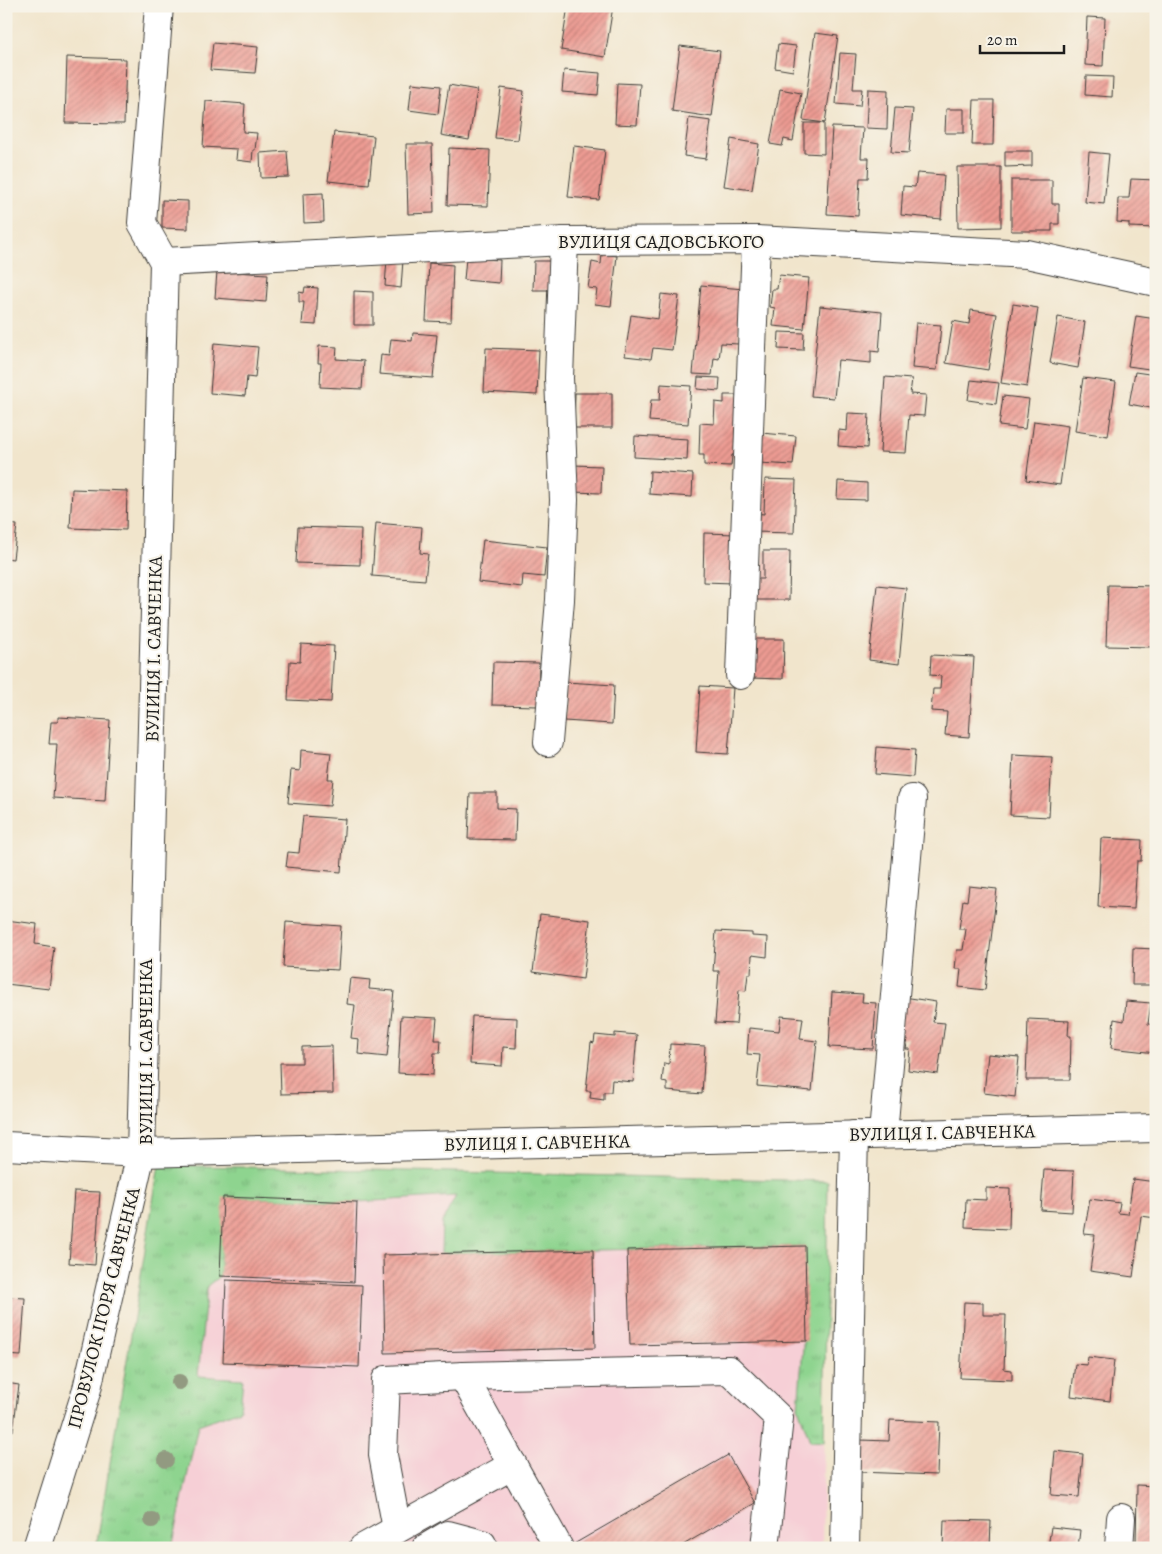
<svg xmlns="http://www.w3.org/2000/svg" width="1162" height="1554" viewBox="0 0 1162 1554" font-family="Alegreya,serif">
<defs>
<pattern id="grass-tufts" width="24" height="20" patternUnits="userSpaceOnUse" patternTransform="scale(1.25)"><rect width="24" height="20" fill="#8ed48f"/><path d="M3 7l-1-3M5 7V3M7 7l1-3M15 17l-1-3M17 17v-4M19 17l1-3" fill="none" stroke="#7ab57b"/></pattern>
<pattern id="building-hatch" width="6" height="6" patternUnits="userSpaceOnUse" patternTransform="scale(1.25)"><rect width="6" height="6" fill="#ed9b93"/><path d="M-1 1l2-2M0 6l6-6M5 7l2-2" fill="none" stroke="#bf7e77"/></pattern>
</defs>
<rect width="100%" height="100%" fill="#f7f3e8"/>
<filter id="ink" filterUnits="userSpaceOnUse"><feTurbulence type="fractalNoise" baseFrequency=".02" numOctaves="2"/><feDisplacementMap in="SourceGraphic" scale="10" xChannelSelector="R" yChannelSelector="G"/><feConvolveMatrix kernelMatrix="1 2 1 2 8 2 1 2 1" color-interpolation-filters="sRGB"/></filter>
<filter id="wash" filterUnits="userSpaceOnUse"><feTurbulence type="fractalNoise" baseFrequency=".0096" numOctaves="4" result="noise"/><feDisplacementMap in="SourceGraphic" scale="20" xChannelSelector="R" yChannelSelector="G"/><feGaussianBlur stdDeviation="1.12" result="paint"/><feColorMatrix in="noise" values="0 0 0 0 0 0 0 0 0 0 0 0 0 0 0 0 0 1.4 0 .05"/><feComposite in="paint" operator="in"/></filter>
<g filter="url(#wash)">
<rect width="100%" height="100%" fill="#f1e5cc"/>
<path fill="#f6cfd6" d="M159,1165L828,1181L822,1548H98Z"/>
<path fill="url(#grass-tufts)" stroke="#557856" d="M159,1165L828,1181L824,1442L810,1441L798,1407L803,1348L805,1246L441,1253L442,1222L456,1196L357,1202L224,1197L220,1276L207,1286L198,1376L243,1379L240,1410L198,1425L172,1548H96Z"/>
<g id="blocks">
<g fill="url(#building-hatch)">
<path d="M568,6H613L605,57L561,50Z"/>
<path d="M1087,17L1105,18L1103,66L1085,65Z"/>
<path d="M815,33L838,36L825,123L803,120Z"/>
<path d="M213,43L258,47L255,73L210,70Z"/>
<path d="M778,44L796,46L793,71L775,68Z"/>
<path d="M680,46L720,51L712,117L672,111Z"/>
<path d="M840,53L856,54L853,89H862L860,106L836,104Z"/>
<path d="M67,57L126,59L124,124L65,123Z"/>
<path d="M564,70L600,73L598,95L562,92Z"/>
<path d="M1086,76L1113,77L1112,97L1085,95Z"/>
<path d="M412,83L441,86L438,114L409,110Z"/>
<path d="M617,83L640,84L637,125L615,124Z"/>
<path d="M449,85L477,90L469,140L441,135Z"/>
<path d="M501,88L524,91L518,140L495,138Z"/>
<path d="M780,89L801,93L793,141L784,139L782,146L770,144Z"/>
<path d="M868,89L888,90L887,129L866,128Z"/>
<path d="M974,100H994L993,145H972Z"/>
<path d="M206,101L245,104L243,132L257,133L255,150H253L252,162L236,160L237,149L203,147Z"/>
<path d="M895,108L913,109L909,153L891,152Z"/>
<path d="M946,109H964V133H945Z"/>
<path d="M689,118L711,121L706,159L684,156Z"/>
<path d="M804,123H824V154L804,153Z"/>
<path d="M832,127L863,128L861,158H869L868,178H860L858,216L827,214Z"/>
<path d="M334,132L374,136L369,185L328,181Z"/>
<path d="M731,139L759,144L752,190L724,186Z"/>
<path d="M406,144H432L434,213L408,214Z"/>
<path d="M574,146L605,150L599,200L568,197Z"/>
<path d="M449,148L490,150L488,206L447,205Z"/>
<path d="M287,151L289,177L261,178L260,153Z"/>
<path d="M1005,151H1032V166L1005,167Z"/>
<path d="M1089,152L1109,154L1104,204L1085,202Z"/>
<path d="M957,167H1001V227L958,228Z"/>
<path d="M917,173L944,175L941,219L901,215L903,186L915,187Z"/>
<path d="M1131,179L1156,180V228L1129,227V223L1117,222L1118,198H1129Z"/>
<path d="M1011,180H1052V204H1059V224H1052V231H1011Z"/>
<path d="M323,193L324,222L304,223L303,194Z"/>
<path d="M162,200L188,201V229L162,228Z"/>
<path d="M602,254L617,256L611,306L595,304L597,289L588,288L592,262L601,264Z"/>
<path d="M466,258L500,260L499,283L464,280Z"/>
<path d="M387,259L403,260L401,288L385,286Z"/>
<path d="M534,261H551V290H533Z"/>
<path d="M429,263L453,265L451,322L426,321Z"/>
<path d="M217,271L268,274L266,302L215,298Z"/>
<path d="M779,275L809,278L804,329L773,326L775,308L770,307L772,289H777Z"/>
<path d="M701,285L743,289L738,344L721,343L719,359L714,358L712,375L693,374Z"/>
<path d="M305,287L318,288L316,325L302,324L304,302H299V292L304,293Z"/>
<path d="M354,291L373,292V325H354Z"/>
<path d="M661,294L679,296L672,350L653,348L651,359L625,356L631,315L658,319Z"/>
<path d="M1013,304L1038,308L1027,387L1001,383Z"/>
<path d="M820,306L882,312L879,352L871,351V363L838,360L834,398L811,396Z"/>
<path d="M971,310L997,314L988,370L946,363L953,321L969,324Z"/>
<path d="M1136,316L1156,319V370L1128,366Z"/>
<path d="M1058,317L1085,322L1078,368L1050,363Z"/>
<path d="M916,323L941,325L937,370L912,368Z"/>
<path d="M779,332L804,333L803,350L778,349Z"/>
<path d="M413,333L437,335L433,378L379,374L381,355L389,356L391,339L412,341Z"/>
<path d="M214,343L258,347L255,378L247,377L245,396L210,393Z"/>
<path d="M319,346L337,347L336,359L364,361L362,389L320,387L321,363H318Z"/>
<path d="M486,348L539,350L537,395L484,392Z"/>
<path d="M1135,372L1156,375V409L1129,404Z"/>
<path d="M698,377L720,378L719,391L697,389Z"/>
<path d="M885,377L912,379L910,394L926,395L924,416L909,415L906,453L880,452Z"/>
<path d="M1083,378L1116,382L1108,436L1075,431Z"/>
<path d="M971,380L999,383L996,404L968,400Z"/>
<path d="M661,384L691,386L688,424L649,421L651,400H660Z"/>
<path d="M575,393H612V428H574Z"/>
<path d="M724,395H742L740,455H732L731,466L704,465V455H699L700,423L714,424L715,402L724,403Z"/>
<path d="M1003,396L1029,399L1025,429L999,426Z"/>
<path d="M848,413L869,414L867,448L838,446L839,430L847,431Z"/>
<path d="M1034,421L1068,426L1060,485L1026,480Z"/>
<path d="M761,433L796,436L793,465L759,463Z"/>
<path d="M635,436L688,439L687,460L634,457Z"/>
<path d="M573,465L602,466L601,493L572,492Z"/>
<path d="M650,471L693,474L692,497L649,494Z"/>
<path d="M765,479L796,480L794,533L753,532L754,513L764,514Z"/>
<path d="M838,481L867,483V500L837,499Z"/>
<path d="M72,489L127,491L126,530L70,528Z"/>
<path d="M376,523L422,527L420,553L428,554L425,580L372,576Z"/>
<path d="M6,524L17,525L13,559L6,558Z"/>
<path d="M298,527L361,529L360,565L296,563Z"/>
<path d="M704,533L736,534L734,583L703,582Z"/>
<path d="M483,540L547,547L544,577L523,575L522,587L478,582Z"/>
<path d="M763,551H790L789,600H750V579H763Z"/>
<path d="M877,585L906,588L899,664L869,660Z"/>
<path d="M1108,585L1155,586L1153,647L1106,646Z"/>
<path d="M752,639H784L783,679L751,678Z"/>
<path d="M301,644L334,646L331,702L288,700L290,661L300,662Z"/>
<path d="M931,655L974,657L969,737L945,735L947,712L931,711L933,689H940L941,676L930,675Z"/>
<path d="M493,662L539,663L538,706L492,705Z"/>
<path d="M566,682L614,685L612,724L564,721Z"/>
<path d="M700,686L733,688L728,754L696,752Z"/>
<path d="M58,717L110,720L105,801L53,798L57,744H49L51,722H58Z"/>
<path d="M877,747L915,750L913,777L875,774Z"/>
<path d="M301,750L331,753L328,779H333L330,806L288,803L291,770L300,771Z"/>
<path d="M1013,755L1052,757L1049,817L1010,815Z"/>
<path d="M470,793H497V808L516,809L515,840L468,839Z"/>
<path d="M303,816L345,819L341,872L286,867L288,852L299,853Z"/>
<path d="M1101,838L1142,840L1141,861H1137L1134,909L1098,907Z"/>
<path d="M969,886L997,889L985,990L959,987L961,969H955L957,950H963L966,929H959L963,900L967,901Z"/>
<path d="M540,914L590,920L583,979L533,972Z"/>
<path d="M6,920L37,924L35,944L54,947L49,989L6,984Z"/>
<path d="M286,922L341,926L338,970L283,967Z"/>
<path d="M716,931L752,933V936L768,937L767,957L752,955L751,974H748L746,991L739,990L736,1024L715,1023L719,971H713Z"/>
<path d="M1133,948L1156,949V985H1132Z"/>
<path d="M350,978L370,980L369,989L394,991L387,1057L358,1054L359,1039L351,1038L355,1005L347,1004Z"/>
<path d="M832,992L863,994L862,1002L876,1003L873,1049L829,1047Z"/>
<path d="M904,997L936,1002L933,1022L945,1023L938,1074L908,1070L910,1049H906L908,1039L899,1038Z"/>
<path d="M1126,1001L1151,1003L1148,1024L1156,1025V1053L1111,1048L1114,1019L1124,1021Z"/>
<path d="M401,1016L437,1018L435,1040H441L440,1053H434L433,1075L398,1073Z"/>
<path d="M472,1016L517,1018L516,1048L503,1047L502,1066L470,1064Z"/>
<path d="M781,1016L803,1018L800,1039L817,1041L812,1091L757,1086L760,1055L747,1054L749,1028L779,1031Z"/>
<path d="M1028,1019L1069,1021L1068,1036H1071L1070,1080H1026Z"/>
<path d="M615,1033L637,1035L633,1082L612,1080L611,1092H604V1100L590,1098L591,1091H586L591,1042L594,1043L595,1035L615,1037Z"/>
<path d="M670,1044L705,1046L702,1094L667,1091V1083L662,1082L664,1063L669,1064Z"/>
<path d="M332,1046L333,1093L281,1094L280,1063H302V1047Z"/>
<path d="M988,1054L1019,1057L1015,1097L984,1093Z"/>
<path d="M1044,1170L1074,1171L1072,1212L1041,1210Z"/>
<path d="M1133,1179L1156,1182V1218L1141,1216L1133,1277L1090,1271L1095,1235L1084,1234L1090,1199L1120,1203L1118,1213L1128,1214Z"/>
<path d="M986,1188L1010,1189L1009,1229L965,1227L966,1199L986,1200Z"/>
<path d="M74,1191L100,1192L95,1265L69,1263Z"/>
<path d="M223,1197L357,1202L354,1282L220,1276Z"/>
<path d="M805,1246L807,1341L630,1345L627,1250Z"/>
<path d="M593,1250L595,1348L385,1353L383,1255Z"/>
<path d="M226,1280L362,1285L359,1367L223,1362Z"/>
<path d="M6,1297L25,1298L21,1356L6,1355Z"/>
<path d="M964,1302L983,1303V1315H1006L1004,1369L1012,1370V1380L960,1378Z"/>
<path d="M1088,1357L1114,1360L1110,1401L1071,1396L1075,1364L1087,1365Z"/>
<path d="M6,1383L19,1385L13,1431L6,1430Z"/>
<path d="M890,1420L939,1422L937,1475L859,1472L860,1440L889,1441Z"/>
<path d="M1055,1451L1083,1454L1079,1497L1051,1495Z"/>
<path d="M728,1455L755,1503L678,1548H576L574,1544Z"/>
<path d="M1137,1485L1156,1486V1547L1136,1546Z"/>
<path d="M944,1520L991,1521L990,1548H943Z"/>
<path d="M1051,1527L1080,1530L1078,1548H1048Z"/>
</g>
</g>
</g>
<g filter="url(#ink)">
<use href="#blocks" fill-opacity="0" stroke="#3c3a36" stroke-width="1"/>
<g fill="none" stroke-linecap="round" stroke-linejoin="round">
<g stroke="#3c3a36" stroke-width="30">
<g id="minor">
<path d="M159,6L142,223L164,262L141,1153L1156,1128"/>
<path d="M164,262L564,241L756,240L1027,254L1156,282"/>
<path d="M740,675L756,240"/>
<path d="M548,742L560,600L564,500L559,378L564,241"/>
<path d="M883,1134L912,799"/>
<path d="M6,1146L141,1153L87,1389L37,1548"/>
<path d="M463,1376L559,1548"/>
<path d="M397,1529L383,1455L386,1380L463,1376L729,1370L779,1418L765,1548"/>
<path d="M363,1548L513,1465"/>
<path d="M426,1548L448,1535L482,1544L484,1548"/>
<path d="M845,1548L854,1135"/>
<path d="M1119,1548L1121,1518"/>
</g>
</g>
<use href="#minor" stroke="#fff" stroke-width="28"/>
</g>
<g fill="#929a81">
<circle cx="179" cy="1382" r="8"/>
<circle cx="166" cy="1460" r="8"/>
<circle cx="152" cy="1520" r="8"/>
</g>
</g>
<g text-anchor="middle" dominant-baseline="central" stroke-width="4" stroke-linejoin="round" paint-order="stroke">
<g font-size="19" fill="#1c1c1c" stroke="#f7f3e8">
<text x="661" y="242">ВУЛИЦЯ САДОВСЬКОГО</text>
<text transform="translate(154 649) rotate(-89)">ВУЛИЦЯ І. САВЧЕНКА</text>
<text transform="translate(146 1052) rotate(-90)">ВУЛИЦЯ І. САВЧЕНКА</text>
<text transform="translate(942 1133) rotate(-1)">ВУЛИЦЯ І. САВЧЕНКА</text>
<text transform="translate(537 1143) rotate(-1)">ВУЛИЦЯ І. САВЧЕНКА</text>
<text transform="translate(104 1308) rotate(-76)">ПРОВУЛОК ІГОРЯ САВЧЕНКА</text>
</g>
</g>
<rect width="1162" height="1554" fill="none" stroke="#f7f3e8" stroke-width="25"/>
<path d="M980 45v8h84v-8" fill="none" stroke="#1c1c1c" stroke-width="2.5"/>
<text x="987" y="45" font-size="15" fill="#1c1c1c" stroke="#f7f3e8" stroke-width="4" paint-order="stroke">20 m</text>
</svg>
